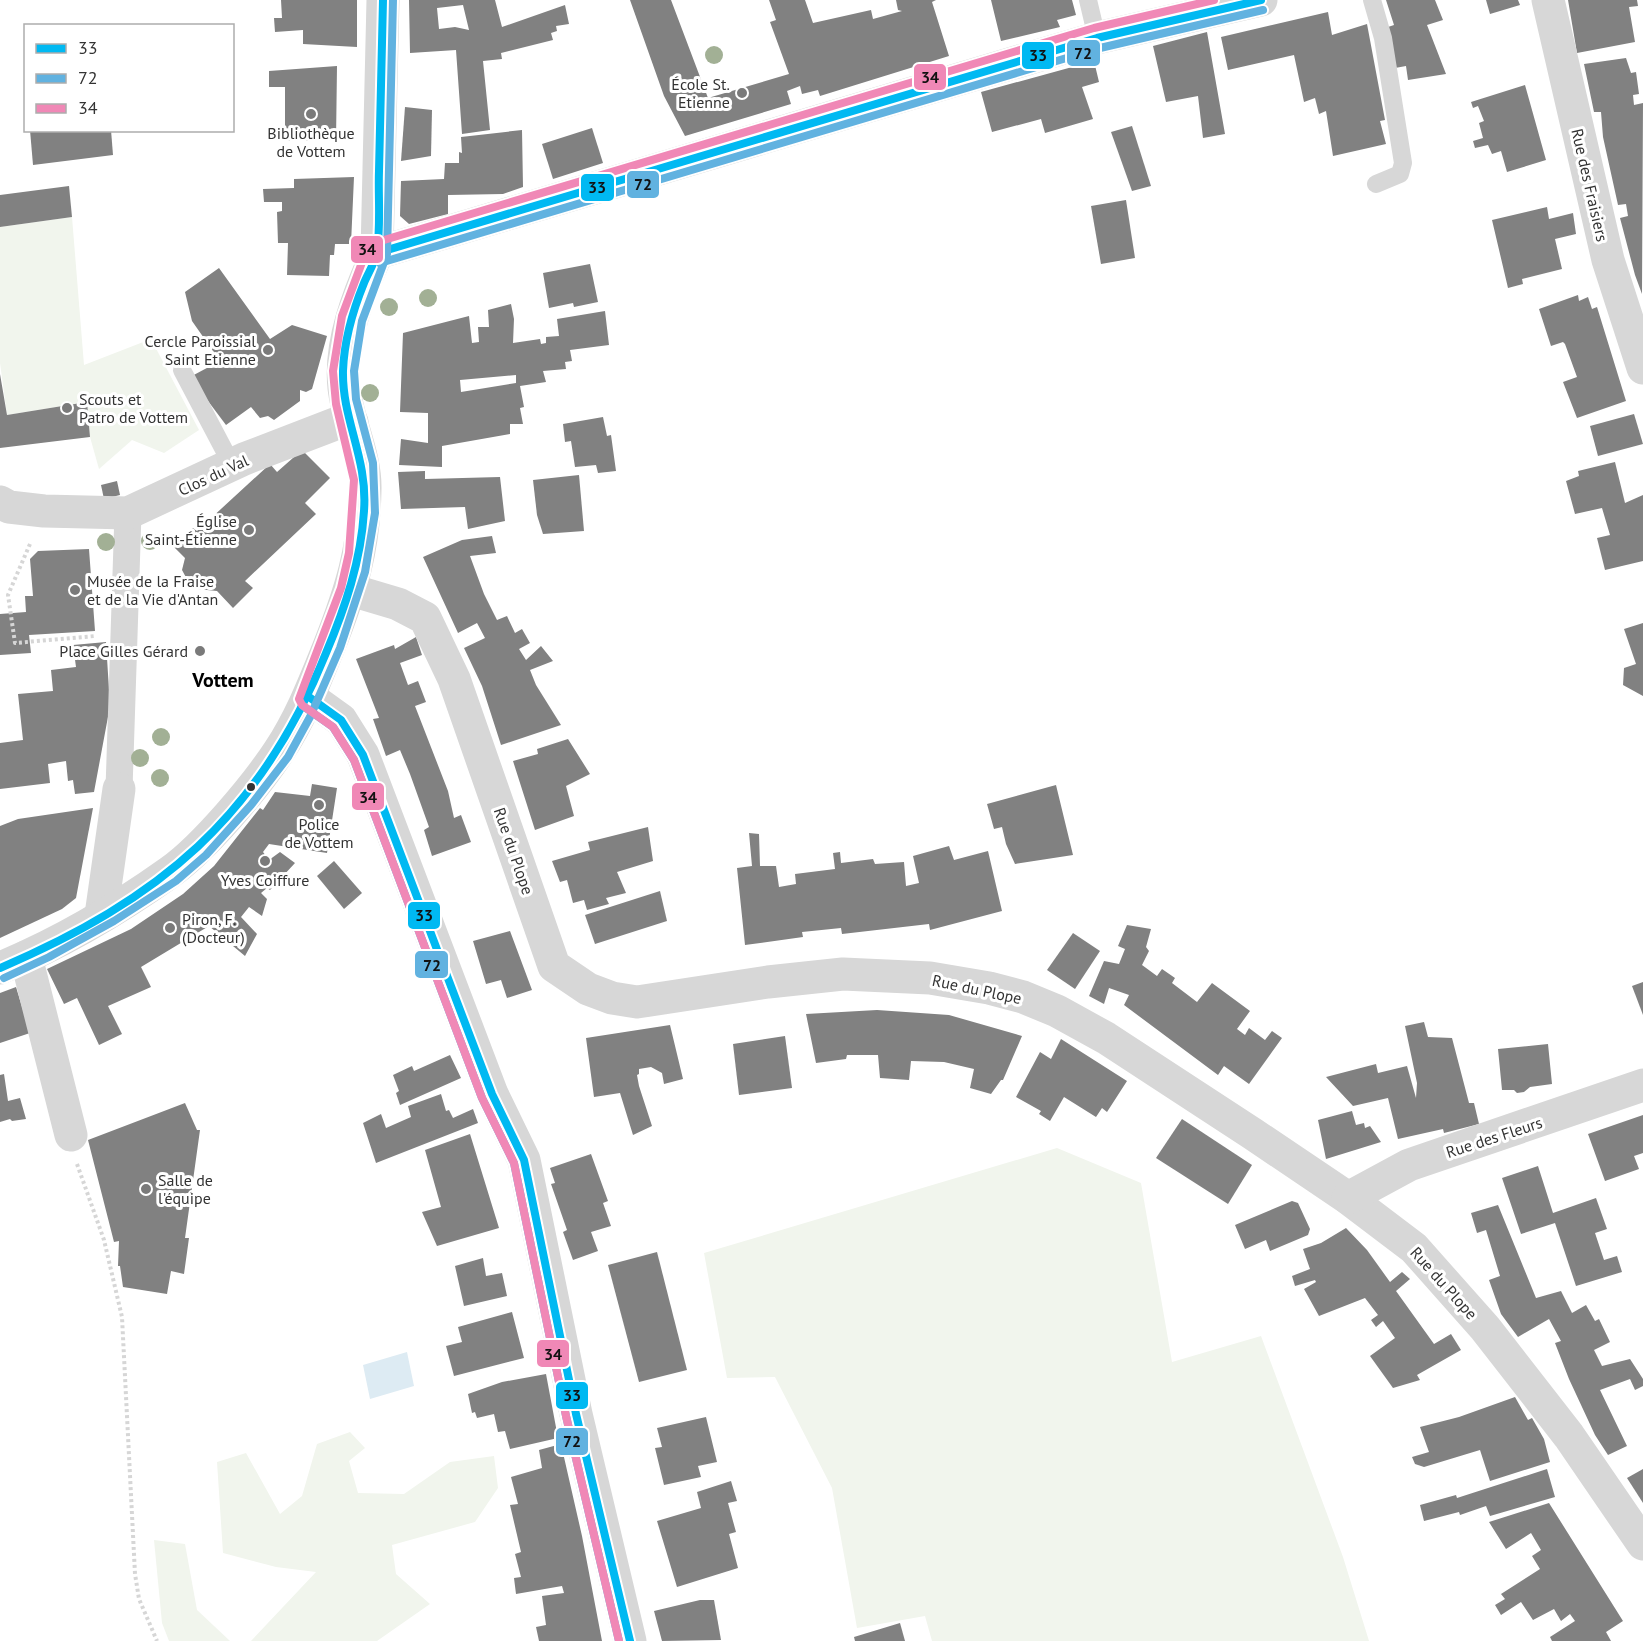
<svg xmlns="http://www.w3.org/2000/svg" width="1643" height="1641" viewBox="0 0 1643 1641" font-family="'PT Sans',sans-serif">
<rect width="100%" height="100%" fill="#fff"/>
<g fill="#f1f5ed">
<path d="M72,217L84,365L151,339L199,430L164,453L132,440L99,469L90,437L87,402L7,415L0,363V227Z"/>
<path d="M1057,1148L1141,1183L1172,1362L1261,1336L1343,1557L1369,1641H932L925,1616L857,1628L832,1488L775,1377L727,1378L704,1253Z"/>
<path d="M350,1432L365,1448L349,1461L358,1493L404,1494L450,1462L494,1456L498,1488L475,1522L392,1545L396,1574L430,1604L377,1641H251L316,1572L276,1567L223,1553L217,1462L246,1453L280,1514L302,1496L317,1444Z"/>
<path d="M154,1540L185,1544L197,1610L230,1641H169L162,1623Z"/>
</g>
<path fill="#ddebf3" d="M407,1352L414,1386L370,1399L363,1365Z"/>
<g fill="#818181" fill-rule="evenodd">
<path d="M281,0H357V47L303,44V30L275,32L274,18H282Z"/>
<path d="M409,0H495L502,27L565,5L569,24L556,26L557,31L551,33L553,40L501,53L502,59L483,61L490,130L462,134L456,50L410,53ZM463,5L469,30L455,27L439,29L437,8Z"/>
<path d="M630,0H671L708,98L789,74L770,22L776,20L769,0H805L813,23L871,10L873,19L902,11L898,10L896,0H936L932,2L949,56L820,96L818,90L802,94L800,86L787,91L791,104L685,136L664,96Z"/>
<path d="M991,0H1072L1076,15L1057,20L1060,27L1001,41Z"/>
<path d="M1386,0H1435L1443,20L1427,25L1446,74L1408,80L1406,66L1395,68L1388,27L1394,25Z"/>
<path d="M1486,0H1518L1520,5L1490,14Z"/>
<path d="M1568,0H1637L1638,6L1629,7L1635,42L1577,53Z"/>
<path d="M1328,12L1332,35L1367,24L1385,120L1380,121L1386,144L1333,156L1326,111L1319,114L1315,98L1304,102L1294,55L1228,70L1221,37Z"/>
<path d="M1207,32L1225,134L1203,138L1198,96L1166,102L1153,46Z"/>
<path d="M1626,58L1631,73L1636,72L1639,94L1633,95L1634,105L1643,103L1642,294L1635,275L1620,218L1628,216L1626,204L1618,205L1603,137L1601,112H1594L1584,64Z"/>
<path d="M1094,61L1099,82L1082,87L1093,119L1045,133L1041,119L992,132L981,92Z"/>
<path d="M337,66L336,141H285V87H269V71Z"/>
<path d="M1525,85L1546,160L1507,172L1501,151L1492,154L1488,145L1475,148L1473,141L1483,138L1479,123L1484,121L1478,106L1473,108L1471,102Z"/>
<path d="M405,107L432,110L431,156L401,161Z"/>
<path d="M1132,126L1151,186L1132,191L1111,132Z"/>
<path d="M592,128L603,163L553,179L542,144Z"/>
<path d="M30,130H111L113,155L33,165Z"/>
<path d="M522,130L523,187L503,194L448,195V214L409,224L400,216L401,181L444,179L445,163H459V152L462,153L461,137Z"/>
<path d="M354,177L351,244H335L334,255H330L329,276L287,275L288,243H278L277,212L282,211V202H264L263,189L294,188V179Z"/>
<path d="M69,186L72,217L0,227V195Z"/>
<path d="M1126,200L1135,258L1101,264L1091,206Z"/>
<path d="M1547,207L1549,219L1573,213L1576,234L1555,239L1562,269L1522,279L1523,284L1508,288L1492,220Z"/>
<path d="M590,264L598,302L574,307L573,303L549,308L543,273Z"/>
<path d="M219,268L270,339L292,325L327,336L312,389L306,392L300,390V401L274,420L268,416L260,418L251,407L226,425L190,377L220,361L192,321L185,292Z"/>
<path d="M1578,295L1579,301L1588,297L1592,309L1597,307L1626,401L1577,418L1563,382L1577,377L1565,344L1563,342L1551,346L1539,309Z"/>
<path d="M511,304L514,319L513,343L540,339L541,344L546,343V337L559,336L557,319L605,311L609,345L570,350L572,361L565,362L566,369L543,371L546,382L520,386L524,407L520,408L523,424H510V434L442,446V467L399,465L401,439L428,443V413L400,412L403,333L469,316L472,343L479,342L478,327H489L488,310ZM516,375V383L461,392L460,380Z"/>
<path d="M0,374L7,415L87,402L90,437L0,448Z"/>
<path d="M1634,414L1643,444L1598,456L1590,426Z"/>
<path d="M603,417L607,436L611,435L616,471L598,473L596,465L575,467L571,441L565,442L563,424Z"/>
<path d="M302,450L330,478L305,503L316,514L245,581L253,588L233,608L217,591L197,589L189,583L182,570L185,558L174,547L193,528L197,531L270,464L277,472Z"/>
<path d="M1615,462L1625,503L1643,495V561L1605,570L1597,538L1610,535L1602,508L1575,514L1566,481L1579,476L1578,471Z"/>
<path d="M425,471V479L500,477L505,521L468,529L465,507L401,509L398,472Z"/>
<path d="M579,475L584,531L543,534L537,515L533,480Z"/>
<path d="M117,481L120,495L104,499L101,485Z"/>
<path d="M492,536L496,553L470,556L484,594L497,620L507,616L515,633L522,629L530,643L519,649L526,660L541,646L553,661L530,670L536,685L561,725L501,745L482,686L464,648L485,638L477,623L458,633L423,557L462,540Z"/>
<path d="M89,549L95,631L29,635L31,653L0,655V614L26,612L25,596H33L30,559L38,551Z"/>
<path d="M1643,623V696L1623,685L1624,668L1636,664L1624,629Z"/>
<path d="M416,637L422,655L400,663L408,685L418,681L426,702L415,706L448,791L454,818L461,815L471,842L432,856L424,830L429,827L410,774L400,750L386,756L373,719L379,718L356,659L394,645L395,649Z"/>
<path d="M106,642L110,706L94,792L75,794L73,780L68,781L66,761L48,764L50,783L0,789V743L23,740L18,694L53,691L51,670L76,667L73,645Z"/>
<path d="M568,739L590,774L566,786L574,816L535,830L513,761L538,754L537,749Z"/>
<path d="M312,784L337,788L327,853L269,844L263,852L269,860L280,852L295,863L270,890L267,888L261,893L267,899L262,916L249,907L241,917L257,934L245,956L209,926L141,967L151,987L108,1006L122,1034L99,1045L77,998L64,1004L47,969L131,929L183,894L214,866L260,808L263,810L275,792L310,796Z"/>
<path d="M1056,785L1073,855L1015,864L1006,844L1002,827L994,829L987,804Z"/>
<path d="M93,808L76,898L62,909L0,938V826L18,819Z"/>
<path d="M648,827L653,861L617,872L626,893L606,898L609,904L587,910L584,900L573,903L567,880L560,882L552,861L590,850L588,842Z"/>
<path d="M749,833L759,834L760,866H776L779,887L796,884L795,874L835,869L833,853L840,852L841,863L873,859L875,864L904,862L906,886L919,883L913,856L949,846L954,860L988,851L1002,911L930,930L929,924L842,934L841,928L802,932L803,937L745,945L737,868L752,866Z"/>
<path d="M334,861L362,893L344,909L317,876Z"/>
<path d="M660,891L667,921L595,944L585,915Z"/>
<path d="M1127,925L1151,929L1146,947L1149,951L1142,965L1157,976L1162,969L1175,978L1172,983L1197,1002L1212,983L1250,1011L1237,1029L1245,1035L1249,1028L1265,1040L1272,1031L1282,1038L1249,1084L1224,1066L1218,1075L1124,1005L1129,995L1109,988L1104,1004L1089,996L1104,961L1119,964L1125,949L1118,946Z"/>
<path d="M510,931L532,990L507,998L501,980L486,984L473,941Z"/>
<path d="M1073,933L1100,951L1075,989L1047,970Z"/>
<path d="M1643,982V1015L1632,986Z"/>
<path d="M16,987L30,1033L0,1043V993Z"/>
<path d="M877,1010L949,1015L1022,1036L1003,1080H1001L991,1094L970,1088L974,1069L944,1062L911,1061L909,1080L880,1078L878,1055H847L846,1059L816,1063L806,1014Z"/>
<path d="M1424,1022L1428,1037L1452,1038L1469,1103H1474L1479,1124L1444,1133L1443,1129L1398,1139L1388,1098L1353,1106L1326,1077L1376,1064L1378,1073L1407,1066L1416,1098L1417,1083L1405,1026Z"/>
<path d="M670,1025L683,1079L664,1084L662,1073L651,1067L639,1069V1074L637,1075L639,1086L652,1126L633,1135L620,1093L594,1097L586,1038Z"/>
<path d="M785,1036L792,1088L739,1095L733,1044Z"/>
<path d="M1061,1039L1127,1081L1107,1112L1102,1108L1096,1117L1064,1097L1050,1121L1039,1114L1041,1111L1016,1097L1040,1052L1051,1059Z"/>
<path d="M1548,1044L1552,1084L1530,1087L1524,1092L1517,1093L1514,1090H1502L1498,1049Z"/>
<path d="M450,1055L461,1078L400,1105L396,1093L399,1091L393,1075L412,1066L414,1071Z"/>
<path d="M4,1074L8,1101L20,1098L26,1119L12,1121L10,1119L0,1122V1075Z"/>
<path d="M441,1094L446,1111L449,1110L453,1118L473,1109L478,1123L376,1163L363,1123L381,1114L386,1128L411,1117L408,1106Z"/>
<path d="M185,1103L197,1130H200L185,1238H189L184,1274L171,1271L167,1294L123,1287L120,1266H118L119,1241L114,1242L88,1140Z"/>
<path d="M1352,1111L1356,1125L1364,1123L1365,1128L1370,1126L1381,1142L1326,1159L1318,1120Z"/>
<path d="M1643,1115V1153L1634,1156L1639,1169L1605,1181L1588,1134Z"/>
<path d="M1182,1119L1252,1165L1228,1204L1156,1158Z"/>
<path d="M470,1134L499,1228L437,1246L422,1212L441,1207L425,1150Z"/>
<path d="M591,1154L608,1201L603,1203L611,1226L591,1232L598,1251L573,1260L563,1232L567,1230L551,1184L555,1183L550,1168Z"/>
<path d="M1538,1166L1553,1213L1596,1198L1607,1229L1595,1233L1604,1260L1617,1256L1622,1272L1576,1286L1555,1223L1521,1234L1502,1178Z"/>
<path d="M1292,1201L1298,1203L1310,1229L1308,1235L1270,1251L1266,1240L1245,1249L1235,1225Z"/>
<path d="M1498,1205L1536,1298L1561,1291L1572,1313L1586,1305L1595,1321L1599,1319L1610,1342L1594,1350L1602,1366L1630,1359L1643,1379V1386L1635,1390L1630,1379L1600,1390L1627,1446L1608,1455L1595,1435L1569,1379L1555,1343L1561,1341L1549,1319L1518,1337L1501,1314L1489,1280L1500,1276L1486,1230L1477,1233L1471,1213Z"/>
<path d="M1346,1228L1367,1250L1390,1282L1402,1272L1410,1279L1396,1291L1434,1344L1451,1334L1461,1350L1417,1375L1420,1380L1393,1388L1370,1356L1395,1338L1383,1321L1376,1327L1371,1320L1378,1315L1365,1298L1319,1316L1304,1289L1316,1282L1315,1280L1295,1286L1292,1276L1310,1269L1303,1249L1321,1243Z"/>
<path d="M657,1252L687,1370L639,1382L608,1265Z"/>
<path d="M483,1258L486,1276L502,1273L507,1296L464,1306L455,1266Z"/>
<path d="M512,1312L524,1358L454,1376L446,1346L462,1342L458,1327Z"/>
<path d="M546,1374L558,1438L510,1449L505,1431L498,1432L494,1414L477,1418L475,1412L472,1413L468,1394L502,1382Z"/>
<path d="M1515,1397L1528,1420L1532,1418L1544,1439L1550,1462L1490,1481L1480,1450L1424,1467L1415,1464L1412,1457L1429,1452L1420,1427L1459,1417Z"/>
<path d="M706,1417L717,1462L698,1466L701,1477L664,1485L655,1448L662,1447L657,1428Z"/>
<path d="M561,1444L582,1536L602,1641H539L536,1627L546,1625L542,1596L564,1593L562,1586L516,1594L514,1578L521,1577L515,1554L521,1552L510,1505L518,1504L511,1477L542,1468L539,1450Z"/>
<path d="M1547,1469L1555,1497L1490,1516L1486,1506L1460,1515L1459,1512L1424,1521L1420,1505L1456,1495L1457,1498Z"/>
<path d="M1643,1469V1503L1627,1478Z"/>
<path d="M731,1481L737,1501L728,1503L736,1532L729,1534L738,1568L677,1587L657,1521L701,1508L697,1492Z"/>
<path d="M1549,1503L1623,1621L1606,1632L1611,1641H1552L1550,1637L1575,1621L1570,1614L1561,1621L1554,1609L1533,1620L1521,1602L1501,1615L1495,1605L1505,1599L1501,1594L1540,1569L1532,1556L1541,1550L1531,1533L1506,1549L1489,1522Z"/>
<path d="M700,1600H714L721,1640L662,1641L654,1611Z"/>
<path d="M900,1623L905,1641H855L854,1637Z"/>
</g>
<g fill="none" stroke-linecap="round" stroke-linejoin="round">
<g stroke="#d6d6d6" stroke-width="4" stroke-dasharray="3 3" stroke-linecap="butt">
<path d="M30,544L8,595L15,643L95,636"/>
<path d="M77,1164L104,1240L122,1317L135,1574L139,1599L157,1641"/>
</g>
<g stroke="#d7d7d7" stroke-width="18">
<path d="M1088,0L1097,38"/>
<path d="M1372,0L1383,38L1403,163L1400,174L1376,184"/>
<path d="M182,370L232,465"/>
</g>
<path stroke="#d7d7d7" stroke-width="27" d="M119,789L128,513"/>
<g stroke="#d7d7d7" stroke-width="33">
<path d="M377,253L1097,38L1261,0"/>
<path d="M0,502L9,507L44,511L128,513L244,459L335,424L352,422"/>
<path d="M351,590L398,604L425,618L454,679L554,966L588,989L612,998L637,1002L768,982L843,974L930,978L989,988L1023,997L1057,1011L1106,1038L1253,1134L1348,1198L1414,1248L1485,1328L1569,1436L1643,1544"/>
<path d="M309,697L341,720L363,755L492,1094L524,1160L576,1414L630,1641"/>
<path d="M101,915L119,789"/>
<path d="M26,957L71,1135"/>
<path d="M1348,1198L1409,1165L1643,1085"/>
</g>
<g stroke="#d7d7d7" stroke-width="33">
<path d="M1548,0L1608,260L1643,368"/>
<path d="M0,968C59,944 118,909 170,872C204,848 256,786 279,751C301,718 315,681 330,644C351,590 364,550 365,490C366,455 348,423 344,388C339,343 359,293 377,253L383,0"/>
</g>
<g stroke="#fff" stroke-width="12">
<g id="bus-1">
<path d="M377,253L1097,38L1261,0"/>
<path d="M309,697L341,720L363,755L492,1094L524,1160L576,1414L630,1641"/>
<path d="M0,968C159,900 260,817 326,653C345,608 361,561 364,511C368,458 342,420 343,371C344,341 353,310 364,283C368,273 376,261 377,251C381,225 378,197 379,171C380,114 382,57 383,0"/>
</g>
</g>
<g stroke="#fff" stroke-width="12">
<g id="bus-2">
<path d="M380,263L1100,48L1263,10"/>
<path d="M303,706L333,727L354,760L482,1098L514,1163L566,1416L619,1641"/>
<path d="M4,978L49,957L114,921L176,881L206,855L251,805L288,757L310,717L340,648L365,572L375,513L373,463L356,399L354,371L362,321L387,254L393,0"/>
</g>
</g>
<g stroke="#fff" stroke-width="12">
<path id="bus-3" d="M619,1641L566,1416L514,1163L482,1098L354,760L333,727L302,705L299,699L341,588L349,553L354,480L336,404L333,371L342,316L367,249L374,243L1094,28L1214,0"/>
</g>
<use href="#bus-1" stroke="#00b9f2" stroke-width="8"/>
<use href="#bus-2" stroke="#61b2e0" stroke-width="8"/>
<use href="#bus-3" stroke="#f088b6" stroke-width="8"/>
</g>
<g fill="#a2b095">
<circle cx="714" cy="55" r="9"/>
<circle cx="428" cy="298" r="9"/>
<circle cx="389" cy="307" r="9"/>
<circle cx="370" cy="393" r="9"/>
<circle cx="150" cy="541" r="9"/>
<circle cx="106" cy="542" r="9"/>
<circle cx="161" cy="737" r="9"/>
<circle cx="140" cy="758" r="9"/>
<circle cx="160" cy="778" r="9"/>
</g>
<g fill="#7a7a7a" stroke="#fff" stroke-width="2">
<circle cx="742" cy="93" r="6"/>
<circle cx="311" cy="114" r="6"/>
<circle cx="268" cy="350" r="6"/>
<circle cx="67" cy="408" r="6"/>
<circle cx="249" cy="530" r="6"/>
<circle cx="75" cy="590" r="6"/>
<circle cx="200" cy="651" r="6"/>
<circle cx="319" cy="805" r="6"/>
<circle cx="265" cy="861" r="6"/>
<circle cx="170" cy="928" r="6"/>
<circle cx="146" cy="1189" r="6"/>
</g>
<circle fill="#333" stroke="#fff" stroke-width="2" cx="251" cy="787" r="5"/>
<g text-anchor="middle" dominant-baseline="central" stroke-width="6" stroke-linejoin="round" paint-order="stroke">
<g font-size="16" fill="#333" stroke="#fff" text-anchor="end">
<text x="730" y="84">École St.<tspan x="730" dy="18">Etienne</tspan></text>
<text x="311" y="133" text-anchor="middle">Bibliothèque<tspan x="311" dy="18">de Vottem</tspan></text>
<text x="256" y="341">Cercle Paroissial<tspan x="256" dy="18">Saint Etienne</tspan></text>
<text x="79" y="399" text-anchor="start">Scouts et<tspan x="79" dy="18">Patro de Vottem</tspan></text>
<text x="237" y="521">Église<tspan x="237" dy="18">Saint-Étienne</tspan></text>
<text x="87" y="581" text-anchor="start">Musée de la Fraise<tspan x="87" dy="18">et de la Vie d'Antan</tspan></text>
<text x="188" y="651">Place Gilles Gérard</text>
<text x="319" y="824" text-anchor="middle">Police<tspan x="319" dy="18">de Vottem</tspan></text>
<text x="265" y="880" text-anchor="middle">Yves Coiffure</text>
<text x="182" y="919" text-anchor="start">Piron, F.<tspan x="182" dy="18">(Docteur)</tspan></text>
<text x="158" y="1180" text-anchor="start">Salle de<tspan x="158" dy="18">l'équipe</tspan></text>
</g>
<g font-size="16" fill="#333" stroke="#fff">
<text transform="translate(1590 185) rotate(77)">Rue des Fraisiers</text>
<text transform="translate(213 475) rotate(-25)">Clos du Val</text>
<text transform="translate(514 851) rotate(71)">Rue du Plope</text>
<text transform="translate(977 989) rotate(12)">Rue du Plope</text>
<text transform="translate(1494 1137) rotate(-18)">Rue des Fleurs</text>
<text transform="translate(1444 1283) rotate(48)">Rue du Plope</text>
</g>
<g font-size="20" font-weight="bold" fill="#000" stroke="#fff">
<text x="223" y="680">Vottem</text>
</g>
</g>
<g stroke="#fff" stroke-width="2">
<rect x="1066" y="39" width="35" height="28" rx="6" fill="#61b2e0"/>
<rect x="1021" y="41" width="34" height="29" rx="6" fill="#00b9f2"/>
<rect x="913" y="63" width="34" height="28" rx="6" fill="#f088b6"/>
<rect x="626" y="170" width="34" height="29" rx="6" fill="#61b2e0"/>
<rect x="580" y="173" width="35" height="29" rx="6" fill="#00b9f2"/>
<rect x="350" y="235" width="34" height="29" rx="6" fill="#f088b6"/>
<rect x="351" y="782" width="34" height="29" rx="6" fill="#f088b6"/>
<rect x="407" y="901" width="34" height="29" rx="6" fill="#00b9f2"/>
<rect x="414" y="950" width="35" height="29" rx="6" fill="#61b2e0"/>
<rect x="536" y="1339" width="34" height="29" rx="6" fill="#f088b6"/>
<rect x="555" y="1381" width="34" height="29" rx="6" fill="#00b9f2"/>
<rect x="555" y="1427" width="34" height="29" rx="6" fill="#61b2e0"/>
</g>
<g font-size="16" text-anchor="middle" font-weight="bold" fill="#111">
<text x="1083" y="59">72</text>
<text x="1038" y="61">33</text>
<text x="930" y="83">34</text>
<text x="643" y="190">72</text>
<text x="597" y="193">33</text>
<text x="367" y="255">34</text>
<text x="368" y="803">34</text>
<text x="424" y="921">33</text>
<text x="432" y="971">72</text>
<text x="553" y="1360">34</text>
<text x="572" y="1401">33</text>
<text x="572" y="1447">72</text>
</g>
<rect x="24" y="24" width="210" height="108" fill="#ffffff" stroke="#adadad" stroke-width="1.5"/>
<rect x="36" y="44" width="30" height="9" fill="#00b9f2" stroke="#adadad" stroke-width="1.5"/>
<text x="78" y="54" font-size="18" fill="#333333">33</text>
<rect x="36" y="74" width="30" height="9" fill="#61b2e0" stroke="#adadad" stroke-width="1.5"/>
<text x="78" y="84" font-size="18" fill="#333333">72</text>
<rect x="36" y="104" width="30" height="9" fill="#f088b6" stroke="#adadad" stroke-width="1.5"/>
<text x="78" y="114" font-size="18" fill="#333333">34</text>
</svg>
